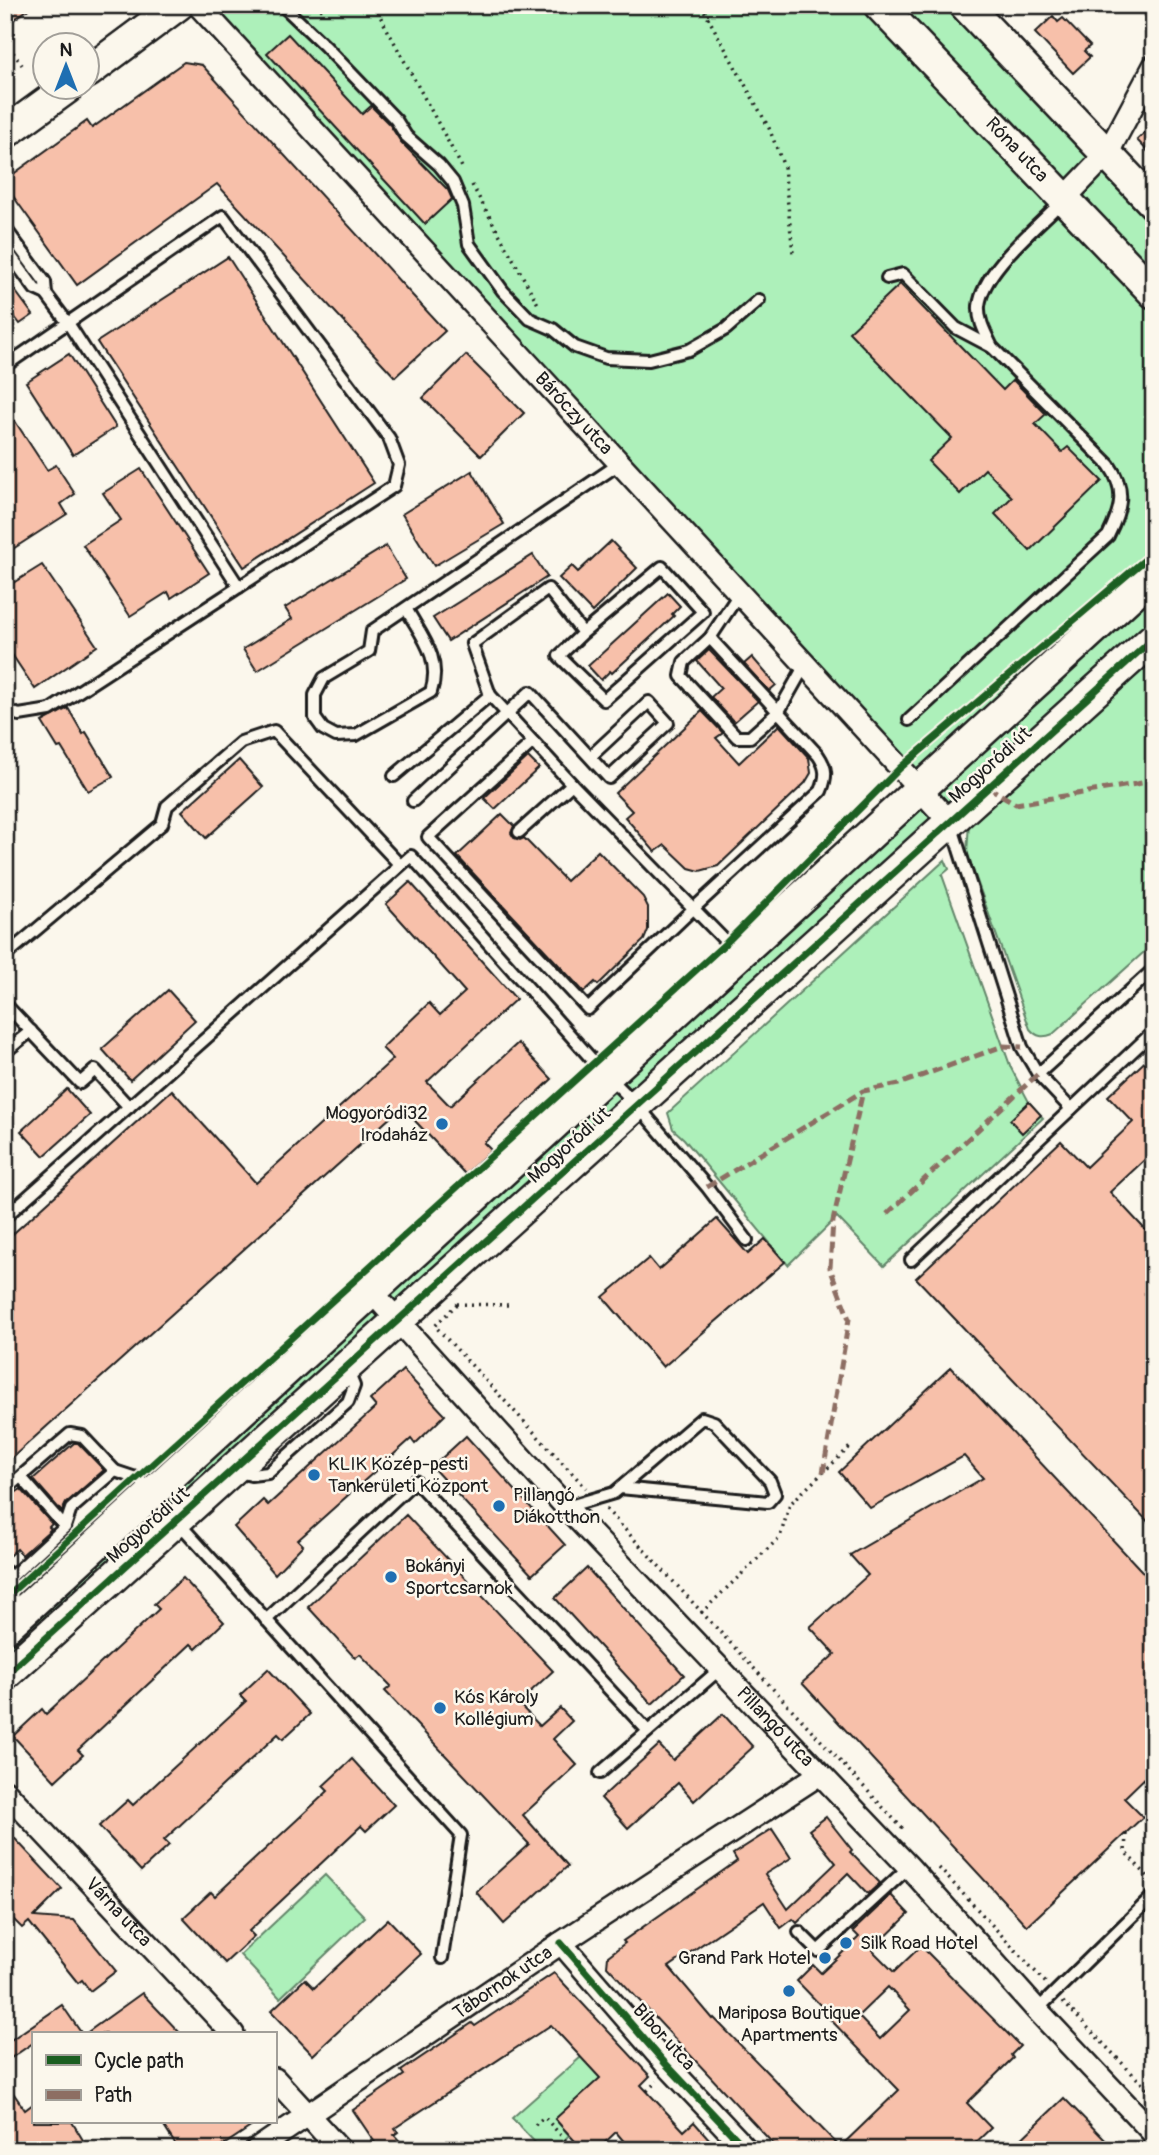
<svg xmlns="http://www.w3.org/2000/svg" width="1159" height="2155" viewBox="0 0 1159 2155" font-family="Pangolin,sans-serif">
<rect width="100%" height="100%" fill="#fbf7ec"/>
<filter id="ink" filterUnits="userSpaceOnUse"><feTurbulence type="fractalNoise" baseFrequency=".0143" numOctaves="2"/><feDisplacementMap in="SourceGraphic" scale="14" xChannelSelector="R" yChannelSelector="G"/><feConvolveMatrix kernelMatrix="1 2 1 2 8 2 1 2 1" color-interpolation-filters="sRGB"/></filter>
<g filter="url(#ink)">
<g fill="#adf0ba" stroke="#64866b" stroke-width="2">
<path d="M198,5H879L1154,293V638L5,1675V1628L920,789Z"/>
<path d="M897,5H944L1154,228V276Z"/>
<path d="M1154,651V943L1053,1034C1043,1038 1037,1037 1030,1029L967,853L969,823Z"/>
<path d="M945,860L949,869L942,875L1011,1068L1029,1102L1043,1118L884,1266L837,1217L788,1265L684,1139L673,1129L668,1113Z"/>
<path d="M325,1875L365,1917L280,1998L240,1955Z"/>
<path d="M581,2057L605,2074L555,2119L569,2135L563,2142L561,2150H542L512,2118Z"/>
</g>
<g fill="#f7c0aa" stroke="#1c1c1c" stroke-width="2" fill-rule="evenodd">
<path d="M5,5H34L5,26Z"/>
<path d="M1053,16L1058,22L1063,18L1090,46L1084,51L1090,57L1073,73L1035,33Z"/>
<path d="M288,34L362,114L371,106L390,125L401,142L448,190L452,199L425,224L267,53Z"/>
<path d="M184,62L202,65L445,331L395,377L217,184L77,285L5,185V180L87,121L92,128Z"/>
<path d="M1154,124V158L1137,140Z"/>
<path d="M228,257L374,483L244,567L97,342Z"/>
<path d="M5,277L33,315L20,324L5,304Z"/>
<path d="M900,284L1003,390L1013,380L1046,414L1035,424L1062,452L1068,447L1102,481L1030,551L995,514L1012,497L985,469L960,494L928,461L952,438L849,332Z"/>
<path d="M69,354L116,427L73,455L26,382Z"/>
<path d="M466,355L524,413L481,456L423,398Z"/>
<path d="M5,406L47,470L56,465L75,494L61,504L67,514L5,554Z"/>
<path d="M141,469L209,573L171,598L168,592L130,616L83,545L121,520L103,493Z"/>
<path d="M472,471L504,524L434,566L402,514Z"/>
<path d="M611,541L637,568L592,612L559,578L572,566L578,572Z"/>
<path d="M386,546L406,579L257,671L243,649L292,619L285,608Z"/>
<path d="M533,555L547,577L448,641L433,618Z"/>
<path d="M42,565L97,646L35,689L5,644V588Z"/>
<path d="M668,593L680,606L672,614L674,616L612,673L610,671L601,680L588,666Z"/>
<path d="M709,650L758,701L734,722L711,697L721,688L697,661Z"/>
<path d="M752,657L776,685L769,691L744,664Z"/>
<path d="M68,708L83,734L86,732L113,777L88,791L61,747L58,748L42,722Z"/>
<path d="M702,711L723,733L716,738L739,763L779,725L809,758L811,773L805,783L718,866L700,871L689,868L665,845L655,852L625,817L632,811L615,793Z"/>
<path d="M528,757L539,768L495,809L484,798Z"/>
<path d="M239,760L263,787L206,838L182,811Z"/>
<path d="M502,814L514,826L511,833L514,838L520,840L524,838L566,881L598,851L643,897L648,907V930L644,940L598,985L595,982L584,992L457,856Z"/>
<path d="M410,882L516,999L427,1082L450,1106L518,1043L552,1079L484,1143L491,1150L465,1174L402,1107L5,1464V1241L172,1090L256,1183L393,1059L382,1048L429,1003L440,1015L465,992L386,904Z"/>
<path d="M168,990L195,1020L130,1080L102,1049Z"/>
<path d="M1154,1053V1151L1110,1192L1154,1239V1528L916,1278L1061,1141L1086,1167L1133,1122L1108,1096Z"/>
<path d="M67,1089L90,1115L44,1156L21,1131Z"/>
<path d="M1029,1102L1041,1115L1022,1133L1010,1120Z"/>
<path d="M717,1219L748,1254L765,1239L785,1262L663,1367L603,1297L649,1258L659,1270Z"/>
<path d="M951,1367L1154,1584V1769L1124,1798L1143,1817L1027,1926L802,1683L835,1654L810,1627L868,1575L850,1555L983,1478L964,1456L870,1508L839,1472Z"/>
<path d="M403,1370L445,1415L415,1444L411,1439L298,1540L303,1545L275,1574L234,1527L263,1500L268,1505L376,1407L370,1400Z"/>
<path d="M466,1436L565,1545L532,1575L432,1467Z"/>
<path d="M74,1443H78L104,1470L66,1503L62,1512L33,1479Z"/>
<path d="M21,1489L52,1524L49,1527L51,1529L22,1555L17,1549L5,1559V1500Z"/>
<path d="M406,1515L553,1671L518,1703L540,1726L560,1708L572,1721L553,1739L577,1765L523,1815L568,1866L504,1924L476,1892L529,1844L385,1691L391,1686L360,1654L355,1658L308,1607Z"/>
<path d="M587,1568L684,1675L652,1704L555,1598Z"/>
<path d="M183,1578L224,1622L196,1649L191,1644L78,1750L83,1755L55,1781L13,1736L42,1709L46,1714L159,1609L154,1604Z"/>
<path d="M268,1669L310,1714L283,1739L278,1734L164,1840L169,1845L141,1871L99,1826L128,1800L133,1805L246,1701L240,1695Z"/>
<path d="M723,1714L753,1747L694,1801L678,1783L628,1828L601,1798L659,1745L673,1760Z"/>
<path d="M352,1759L394,1805L366,1831L361,1826L249,1931L254,1936L225,1963L183,1918L211,1892L215,1896L328,1791L323,1786Z"/>
<path d="M826,1817L852,1850L850,1852L880,1883L868,1894L848,1873L797,1923L793,1919L781,1928L764,1902L669,1967L713,2019L714,2018L840,2147L899,2090L824,2013L826,2011L797,1981L813,1965L821,1973L859,1937L853,1931L891,1895L909,1914L872,1950L894,1972L921,1946L1020,2046L1011,2055L1013,2058L967,2103L991,2128L968,2150H779L607,1966L608,1956L625,1943L623,1941L737,1861L733,1854L772,1829L791,1858L765,1874L788,1909L836,1863L809,1830ZM888,1987L910,2010L880,2039L858,2016Z"/>
<path d="M5,1828L62,1889L34,1917L74,1920L116,1971L90,1991L82,1980L78,1983L29,1922L22,1928L5,1911Z"/>
<path d="M388,1919L421,1954L313,2055L271,2011L305,1979L314,1988Z"/>
<path d="M554,1973L650,2076L641,2085L684,2131L694,2122L719,2150H631L616,2132L597,2150H583L555,2119L600,2078L551,2025L395,2128L398,2132L394,2135L408,2150H380L353,2110L404,2075L401,2071L472,2023L475,2026Z"/>
<path d="M142,1993L181,2034H85Z"/>
<path d="M62,2005L82,2034H33V2043L5,2062V2044Z"/>
<path d="M5,2081L25,2110L33,2104V2122H72L89,2150H5Z"/>
<path d="M1064,2098L1115,2150H1010Z"/>
<path d="M161,2122H258L216,2150H179Z"/>
</g>
<g fill="none" stroke-linecap="round" stroke-linejoin="round">
<g stroke="#1c1c1c" stroke-width="16">
<g id="lane">
<path d="M282,5L325,46L396,120L406,136L439,165L453,182L463,206L469,244L503,291L530,319L553,329L575,347L606,358L649,360L689,350L726,329L759,300"/>
<path d="M5,228L45,282L46,294"/>
<path d="M5,248L35,289L46,294L68,323L239,587"/>
<path d="M887,278L903,274L956,328L992,347"/>
<path d="M5,366L223,216L389,438L399,465L394,486L50,710L19,715L5,710"/>
<path d="M739,594L710,638L684,662L681,676L737,737H750L779,711L805,665"/>
<path d="M407,610C422,637 442,659 431,692L356,735L336,736L323,729L315,718V695L324,678L369,651L372,631L619,464"/>
<path d="M583,633L662,567L703,612L604,700L559,656L583,633L548,589L472,644L490,695L572,784L737,953"/>
<path d="M909,720L1108,536C1121,510 1127,490 1109,465L992,347C986,334 978,321 979,306C983,269 1038,227 1063,200"/>
<path d="M533,742L428,837L588,1009L693,909L821,791C827,776 827,768 818,755L710,638"/>
<path d="M394,776L490,695"/>
<path d="M413,801L530,692L609,778L668,723L649,702L590,757"/>
<path d="M951,824L1022,1047L1038,1074L1071,1109"/>
<path d="M519,832L572,784"/>
<path d="M5,956L162,824L167,806L241,742L274,731L400,865"/>
<path d="M5,1004L80,1083L95,1070L129,1107"/>
<path d="M5,1052L31,1031"/>
<path d="M1038,1074L1154,969"/>
<path d="M5,1217L411,856L595,1063L637,1105L707,1187L747,1240"/>
<path d="M911,1260L1154,1031"/>
<path d="M238,1472L251,1475L268,1473L348,1402L354,1386L347,1369"/>
<path d="M21,1477L65,1527"/>
<path d="M5,1490L70,1434L82,1436L115,1471"/>
<path d="M566,1507L614,1493L620,1488L702,1418L714,1422L770,1481L775,1494L768,1502L620,1488"/>
<path d="M5,1571L11,1577L14,1615"/>
<path d="M11,1577L65,1527L71,1509L115,1471L139,1479L461,1835L442,1958"/>
<path d="M266,1620L415,1481L648,1731"/>
<path d="M600,1773L720,1669"/>
<path d="M799,1932L818,1951L909,1867"/>
<path d="M1037,2010L1154,1895"/>
</g>
</g>
<g stroke="#1c1c1c" stroke-width="26">
<g id="street">
<path id="s1" d="M198,5L950,822"/>
<path d="M1063,200L1107,154L1154,66"/>
<path id="s2" d="M372,1292L566,1507L909,1867L1037,2010L1154,2134"/>
<path id="s3" d="M5,1791L233,2034"/>
<path d="M561,1943L664,2062L747,2150"/>
<path d="M275,2079L340,2150"/>
<path id="s4" d="M256,2150L561,1943L820,1774"/>
</g>
</g>
<g stroke="#1c1c1c" stroke-width="35">
<g id="secondary">
<path id="s5" d="M879,5L1154,293"/>
<path d="M965,5L1154,204"/>
<path d="M88,72L178,5"/>
<path d="M5,133L67,88"/>
<path d="M5,1628L1154,574"/>
<path d="M5,1675L1154,638"/>
</g>
</g>
<g stroke="#1c1c1c" stroke-width="3.5" stroke-dasharray="2 5" stroke-linecap="butt">
<path d="M374,5L463,169"/>
<path d="M701,5L769,128L784,167L793,253"/>
<path d="M320,10L332,5"/>
<path d="M5,41L22,65"/>
<path d="M472,185L538,304"/>
<path d="M457,1304L435,1326L586,1488"/>
<path d="M457,1304L508,1305"/>
<path d="M606,1509L903,1829"/>
<path d="M701,1613L780,1537L790,1504L852,1445"/>
<path d="M1126,1834L1125,1852L1152,1881"/>
<path d="M939,1868L1046,1983"/>
<path d="M1063,2002L1154,2096"/>
<path d="M647,2091L657,2081"/>
<path d="M535,2125L544,2117L569,2144"/>
</g>
<use href="#lane" stroke="#fbf7ec" stroke-width="10"/>
<use href="#street" stroke="#fbf7ec" stroke-width="21"/>
<use href="#secondary" stroke="#fbf7ec" stroke-width="30"/>
<g stroke="#8d6e63" stroke-width="5" stroke-dasharray="10 5" stroke-linecap="butt">
<path d="M988,787L1016,804L1154,781"/>
<path d="M707,1187L863,1091L899,1084L1003,1046L1022,1047"/>
<path d="M887,1214L1038,1074"/>
<path d="M823,1473L849,1319L830,1268L833,1221L863,1091"/>
</g>
<g stroke="#fbf7ec" stroke-width="11">
<g id="cycleway">
<path d="M5,1598L727,942L900,768L1154,552"/>
<path d="M5,1675L1154,638"/>
<path d="M561,1943L664,2062L747,2150"/>
</g>
</g>
<use href="#cycleway" stroke="#1b5e20" stroke-width="7"/>
</g>
</g>
<g fill="#1f6fb2" stroke="#fbf7ec" stroke-width="2.5">
<circle cx="442" cy="1124" r="7"/>
<circle cx="314" cy="1475" r="7"/>
<circle cx="499" cy="1506" r="7"/>
<circle cx="391" cy="1577" r="7"/>
<circle cx="440" cy="1708" r="7"/>
<circle cx="846" cy="1943" r="7"/>
<circle cx="825" cy="1958" r="7"/>
<circle cx="789" cy="1991" r="7"/>
</g>
<g text-anchor="middle" dominant-baseline="central" stroke-width="5" stroke-linejoin="round" paint-order="stroke">
<g font-size="19" fill="#1c1c1c" stroke="#fbf7ec">
<text stroke="none"><textPath href="#s5" startOffset="200">Róna utca</textPath></text>
<text stroke="none"><textPath href="#s1" startOffset="555">Báróczy utca</textPath></text>
<text transform="translate(990 765) rotate(-42)">Mogyoródi út</text>
<text transform="translate(569 1145) rotate(-42)">Mogyoródi út</text>
<text transform="translate(148 1525) rotate(-42)">Mogyoródi út</text>
<text stroke="none"><textPath href="#s2" startOffset="593">Pillangó utca</textPath></text>
<text stroke="none"><textPath href="#s3" startOffset="166">Várna utca</textPath></text>
<text stroke="none"><textPath href="#s4" startOffset="298">Tábornok utca</textPath></text>
<text transform="translate(664 2037) rotate(48)">Bíbor utca</text>
</g>
<g font-size="19" fill="#1c1c1c" stroke="#fbf7ec" text-anchor="start">
<text x="428" y="1113" text-anchor="end">Mogyoródi32<tspan x="428" dy="22">Irodaház</tspan></text>
<text x="328" y="1464">KLIK Közép-pesti<tspan x="328" dy="22">Tankerületi Központ</tspan></text>
<text x="513" y="1495">Pillangó<tspan x="513" dy="22">Diákotthon</tspan></text>
<text x="405" y="1566">Bokányi<tspan x="405" dy="22">Sportcsarnok</tspan></text>
<text x="454" y="1697">Kós Károly<tspan x="454" dy="22">Kollégium</tspan></text>
<text x="860" y="1943">Silk Road Hotel</text>
<text x="811" y="1958" text-anchor="end">Grand Park Hotel</text>
<text x="789" y="2013" text-anchor="middle">Mariposa Boutique<tspan x="789" dy="22">Apartments</tspan></text>
</g>
</g>
<rect width="1159" height="2155" fill="none" stroke="#fbf7ec" stroke-width="28"/>
<rect x="14" y="14" width="1131" height="2127" fill="none" stroke="#1c1c1c" stroke-width="2.5" filter="url(#ink)"/>
<rect x="32" y="2032" width="245" height="91" fill="#fbf7ec" stroke="#a29f99" stroke-width="2"/>
<rect x="46" y="2055" width="35" height="10" fill="#1b5e20" stroke="#a29f99" stroke-width="2"/>
<text x="94" y="2068" font-size="21" fill="#1c1c1c">Cycle path</text>
<rect x="46" y="2090" width="35" height="10" fill="#8d6e63" stroke="#a29f99" stroke-width="2"/>
<text x="94" y="2102" font-size="21" fill="#1c1c1c">Path</text>
<g transform="translate(66 66)"><circle r="33" fill="#fbf7ec" stroke="#a29f99" stroke-width="2"/>
<path d="M0-5L12 26L0 18L-12 26Z" fill="#1f6fb2"/>
<text y="-10" font-size="19" font-weight="bold" text-anchor="middle" fill="#1c1c1c">N</text>
</g>
</svg>
